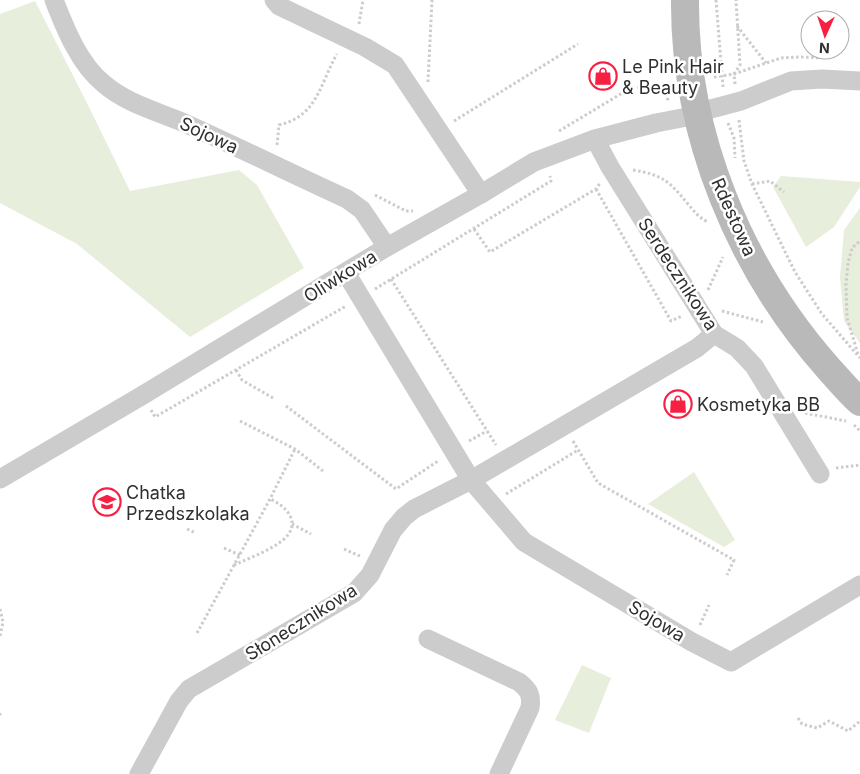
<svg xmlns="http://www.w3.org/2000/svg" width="860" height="774" viewBox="0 0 860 774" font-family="Inter,sans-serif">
<rect width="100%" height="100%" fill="#fff"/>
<g fill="#e7eedb">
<path d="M35,1L87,103L130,191L239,170L257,185L304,268L190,337L77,244L0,203V14Z"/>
<path d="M781,176L860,182V187L834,227L806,247L773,187Z"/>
<path d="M860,208V343L844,321L840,277L844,230Z"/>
<path d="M694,472L735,540L724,547L648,504Z"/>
<path d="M582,665L611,678L589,733L555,720Z"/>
</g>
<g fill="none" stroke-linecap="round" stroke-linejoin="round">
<g stroke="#ccc" stroke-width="3" stroke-dasharray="2.5 2.5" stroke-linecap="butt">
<path d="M716,0L723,87"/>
<path d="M359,24L363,0"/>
<path d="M737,26L766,63"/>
<path d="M714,77L734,74L781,58L801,57L822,58"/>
<path d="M428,82L432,0"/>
<path d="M666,83L668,102"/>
<path d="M735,84L734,74L740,65L736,0"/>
<path d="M739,120L744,161L752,184L795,272L822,314L860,358"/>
<path d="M454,121L578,44"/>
<path d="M728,123L734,138L735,158"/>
<path d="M559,131L629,89L671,83"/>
<path d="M277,145L279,125C318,116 320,83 337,54"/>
<path d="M633,170C663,175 669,181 688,204C694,211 699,218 708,222"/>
<path d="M752,184L770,181L784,192"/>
<path d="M596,189L671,321L682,316"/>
<path d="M375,195L406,211H413"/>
<path d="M474,229L490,252L596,189L600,183"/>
<path d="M391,279L496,445"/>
<path d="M375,289L551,181L550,176"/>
<path d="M708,290L723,257"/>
<path d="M722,311L763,322"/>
<path d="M858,354L847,318L846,284L848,263L852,248L860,241"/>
<path d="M236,370L242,380L273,398"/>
<path d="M286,406L396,489L438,461"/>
<path d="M151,410L155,417L346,306"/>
<path d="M805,413L846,421"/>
<path d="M240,421L295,449L323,471"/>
<path d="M854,425L860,431"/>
<path d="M469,441L487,431"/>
<path d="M573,441L598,483L734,560L727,575"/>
<path d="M836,468L860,465"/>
<path d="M506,494L578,450"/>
<path d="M292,524L311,534"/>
<path d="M187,529L196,533"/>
<path d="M224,548L240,555"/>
<path d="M344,549L360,556"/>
<path d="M234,565C250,558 269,551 283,540C302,524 288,507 270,499"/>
<path d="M0,609L3,622L0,636"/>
<path d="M700,625L709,605"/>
<path d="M197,633L270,499L295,449"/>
<path d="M0,713V717"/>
<path d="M798,718L802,724L817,728L829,721L848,731L860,721"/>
</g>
<g stroke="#ccc" stroke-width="19">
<path d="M54,0C65,28 79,64 104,84C126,103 156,111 182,122C238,147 292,174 347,199L362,210L387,247"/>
<path d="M274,0L279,6L365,47L395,65L481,194"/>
<path d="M595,139L610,167L714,334L737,348L754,366L820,474"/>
<path d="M346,273L471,480L524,542L692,642L731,662L860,585"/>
<path d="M0,479L143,395L387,247L481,194L534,162L595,139L656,123L687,117L707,110L741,101L791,81L822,79L860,81"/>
<path d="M428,639L519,682C529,690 532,695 530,708L499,774"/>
<path d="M139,774L179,701L189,689L354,593L370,575L393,530L404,517L414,509L471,480L697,348L714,334"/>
</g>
<path stroke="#b9b9b9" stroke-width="28" d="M685,0C684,135 740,269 829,369C839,380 849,392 860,402"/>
</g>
<defs>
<g id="shop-ring" transform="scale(1.4375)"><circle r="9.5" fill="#fff" stroke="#f72042" stroke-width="1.5"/><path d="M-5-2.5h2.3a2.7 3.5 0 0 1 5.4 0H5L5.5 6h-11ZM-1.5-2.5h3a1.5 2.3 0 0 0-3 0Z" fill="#f72042"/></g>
<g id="school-ring" transform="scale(1.4375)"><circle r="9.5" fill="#fff" stroke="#f72042" stroke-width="1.5"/><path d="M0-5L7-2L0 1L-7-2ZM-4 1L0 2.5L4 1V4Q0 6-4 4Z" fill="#f72042"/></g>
</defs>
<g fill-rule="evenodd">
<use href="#shop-ring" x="603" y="76"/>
<use href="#shop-ring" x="678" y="404"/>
<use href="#school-ring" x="107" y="502"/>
</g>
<g text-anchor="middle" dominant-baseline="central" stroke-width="5" stroke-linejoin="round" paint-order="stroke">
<g font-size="18" fill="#2f2f2f" stroke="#fff" text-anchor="start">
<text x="622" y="66">Le Pink Hair<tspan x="622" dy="21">&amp; Beauty</tspan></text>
<text x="697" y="404">Kosmetyka BB</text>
<text x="126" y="492">Chatka<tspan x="126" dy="21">Przedszkolaka</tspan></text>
</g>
<g font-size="18" fill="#2f2f2f" stroke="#fff">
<text transform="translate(209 135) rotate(25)">Sojowa</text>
<text transform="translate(734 217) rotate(66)">Rdestowa</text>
<text transform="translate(678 274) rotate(57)">Serdecznikowa</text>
<text transform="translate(340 276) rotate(-32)">Oliwkowa</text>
<text transform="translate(657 621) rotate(31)">Sojowa</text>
<text transform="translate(301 622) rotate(-32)">Słonecznikowa</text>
</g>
</g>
<g transform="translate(825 35) rotate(183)"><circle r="24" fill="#ffffff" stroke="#acacac"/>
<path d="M0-4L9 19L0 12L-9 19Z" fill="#f72042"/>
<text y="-8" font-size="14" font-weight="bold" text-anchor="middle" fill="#2f2f2f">N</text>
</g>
</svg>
